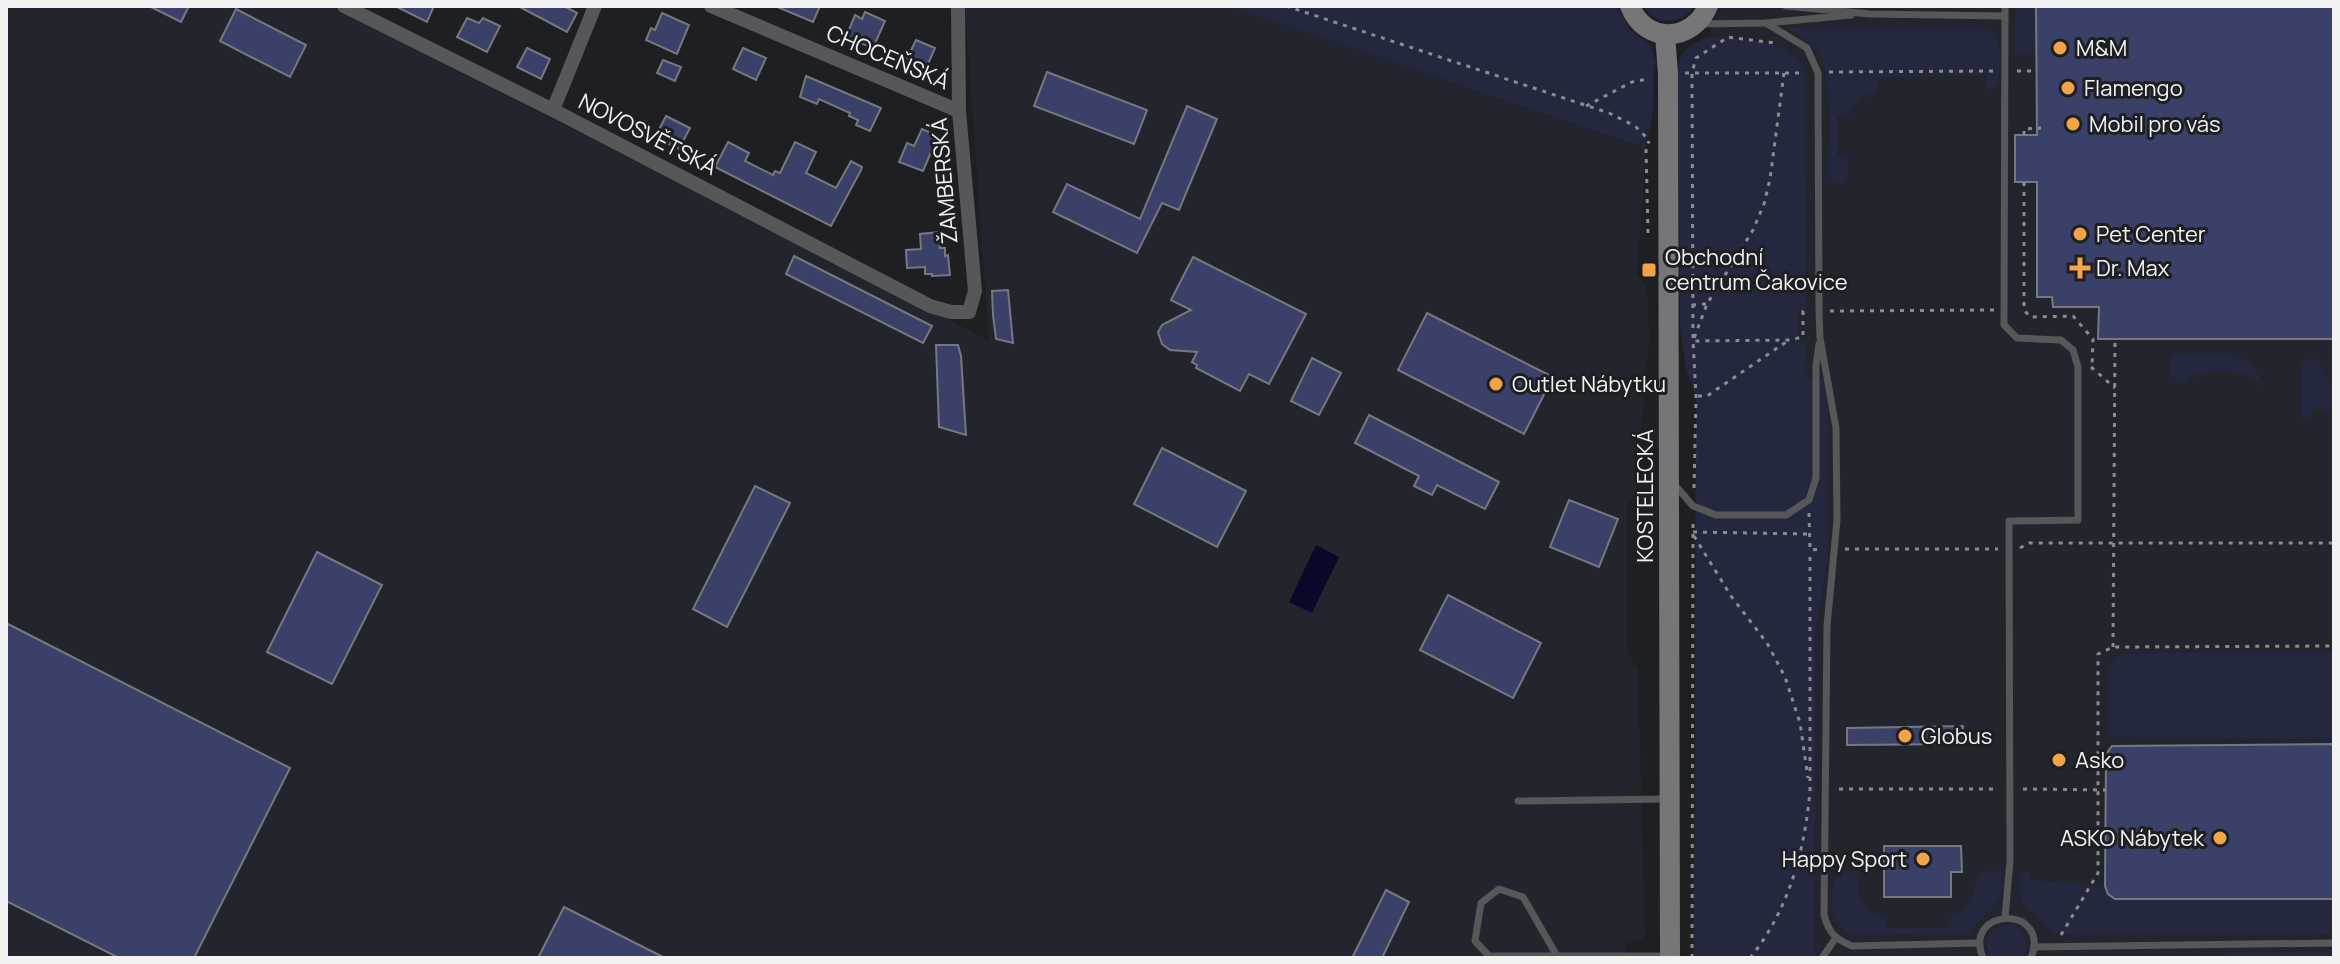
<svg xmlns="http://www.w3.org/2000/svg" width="2340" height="964" viewBox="0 0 2340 964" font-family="Manrope,sans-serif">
<rect width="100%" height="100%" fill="#1e1f22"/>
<g fill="#23252e">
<path d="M6,6H329L989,340L965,6H1228L1646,149L1637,275L1647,287L1649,338L1636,494L1627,506V652L1638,669L1645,937L1626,944L1627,958H6Z"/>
<path d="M1721,6H2334V953H2227L2226,958H1815V635L1828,558V403L1825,379L1805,377L1806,342H1798L1799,308H1806L1805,69L1707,37Z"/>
</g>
<g fill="#24283f">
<path d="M1228,6H1616L1631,31L1650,45L1657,64L1654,66L1653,113L1645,148Z"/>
<path d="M1643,6H1694C1681,27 1657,25 1643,6Z"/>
<path d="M2015,6H2036L2037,54L2015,55Z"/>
<path d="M1786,28H1987C2005,41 1999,63 1998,83L1987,92V75L1877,78V92C1861,96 1855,101 1847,116H1837V156H1848L1847,177L1844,182H1834L1828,177C1828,145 1835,74 1817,50C1810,39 1797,33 1786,28Z"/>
<path d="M1707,37C1740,40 1786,37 1805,69L1806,308L1799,309L1798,341L1806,342L1805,377L1825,379L1828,403V558L1815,635V958H1694L1696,396L1687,372L1680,330L1678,68C1681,49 1691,45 1707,37Z"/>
<path d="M2230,354L2251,363L2264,386C2249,371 2223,369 2201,373C2195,374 2190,379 2184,382L2171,376L2169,362L2174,355Z"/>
<path d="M2315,358C2325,365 2322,379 2334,385V409L2312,410V421L2303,418L2301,411V367L2306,359Z"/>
<path d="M2334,652V739L2108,737V669L2120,654Z"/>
<path d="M1840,871H1858L1857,896L1872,914L1886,917L1887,928H1947L1950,917C1971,913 1973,893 1978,875L1984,872L2001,871V898L1968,933L1851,935C1830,925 1826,888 1840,871Z"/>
<path d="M2030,872V880L2105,886L2108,894L2115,899H2334V934L2055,933L2021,902L2020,881L2023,874Z"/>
<path d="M2004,925C2024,925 2032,941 2023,958L1990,956C1983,941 1989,929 2004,925Z"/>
<rect x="2226" y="953" width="108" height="5"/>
</g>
<path fill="#080829" d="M1316,545L1339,557L1312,613L1289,602Z"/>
<g fill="#3a4168" stroke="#77787d" stroke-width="2">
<path d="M149,6H189L181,22Z"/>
<path d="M395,6H434L427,22Z"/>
<path d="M518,6H564L577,13L567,32Z"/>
<path d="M775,6H820L813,22Z"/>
<path d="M2036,6H2334V339H2098L2099,307H2053L2052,297H2037V182H2015V135H2037Z"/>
<path d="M236,9L306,45L290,77L220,41Z"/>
<path d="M865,12L885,21L873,48L846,37L855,15L862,19Z"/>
<path d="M662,13L689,25L677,54L646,40L651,28L655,30Z"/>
<path d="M467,18L479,23L483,18L500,26L487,52L457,37Z"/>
<path d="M916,40L935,48L925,71L905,63Z"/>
<path d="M527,48L550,59L541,79L517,67Z"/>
<path d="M743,48L766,58L756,80L733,69Z"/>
<path d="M663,60L681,67L675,81L657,73Z"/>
<path d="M1047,72L1147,110L1134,144L1034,106Z"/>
<path d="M806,76L881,108L870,131L856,125L858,120L849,116L850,113L819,99L817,104L800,97Z"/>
<path d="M1187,106L1217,119L1179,210L1162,203L1137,253L1053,212L1067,184L1140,219Z"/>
<path d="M666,116L690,128L679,149L655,137Z"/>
<path d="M922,129L938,136L923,171L899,162L907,143L914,146Z"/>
<path d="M728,142L749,153L745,161L773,175L775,171L780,173L795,142L816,152L806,173L836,188L851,161L862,167L861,170L831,226L715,167Z"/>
<path d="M939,232L940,248H945V256L948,255L950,275L932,276V274H925V267L907,268L906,250L921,249L920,234Z"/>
<path d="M794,256L932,326L923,343L786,274Z"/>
<path d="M1193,257L1306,314L1269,384L1249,374L1240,391L1196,368L1197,365L1192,362L1197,352L1170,350L1162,344L1158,332L1162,325L1191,310L1171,300Z"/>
<path d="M1008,290L1010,311L1013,343L996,339L993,315L992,291Z"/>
<path d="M1427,313L1553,377L1524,434L1398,370Z"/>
<path d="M936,345H958L961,356L966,435L939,427Z"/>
<path d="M1312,358L1341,373L1319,415L1291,401Z"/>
<path d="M1369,415L1499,482L1485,509L1437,485L1432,495L1414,486L1419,476L1355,443Z"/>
<path d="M1162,448L1246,491L1217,547L1134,504Z"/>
<path d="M755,486L790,503L727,627L693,609Z"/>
<path d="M1569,500L1618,519L1599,567L1550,547Z"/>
<path d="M317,552L382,585L332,684L267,652Z"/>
<path d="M1448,595L1541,643L1513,698L1420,650Z"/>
<path d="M6,623L290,768L194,958H119L6,901Z"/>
<path d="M1963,726V744L1847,745V728Z"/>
<path d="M2334,744V899H2115L2108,894L2105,886L2106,754L2112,746Z"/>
<path d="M1884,846H1961L1962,872H1951V897H1884Z"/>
<path d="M1386,890L1409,902L1382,958H1352Z"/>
<path d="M564,907L665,958H538Z"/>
</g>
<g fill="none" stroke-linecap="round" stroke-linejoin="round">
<g stroke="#8c8c8f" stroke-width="3" stroke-dasharray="4 6" stroke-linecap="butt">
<path d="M1286,6L1609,113L1635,126L1649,140"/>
<path d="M2017,71H2037"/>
<path d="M1829,72L1993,71"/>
<path d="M1685,73H1805"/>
<path d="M1784,73L1770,179L1764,204L1753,230L1707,304L1693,341L1789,340L1803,337V311H1806"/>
<path d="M1586,106L1632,82L1648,79"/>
<path d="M2024,135V129L2041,128"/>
<path d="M2024,182V310L2030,317L2073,316L2093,339L2092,367"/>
<path d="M1648,233L1646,149L1649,141"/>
<path d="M1692,305L1707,304"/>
<path d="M1830,311L1994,310"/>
<path d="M2091,367L2115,388"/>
<path d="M1698,396H1707L1789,340"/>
<path d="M1694,488L1696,396L1693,341L1692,73L1696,58L1728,37L1775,43"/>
<path d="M1809,513L1810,550L1822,549"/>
<path d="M1693,532L1809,534"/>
<path d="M1694,536L1731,596L1767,643L1785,677L1800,723L1808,778"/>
<path d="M2020,548L2029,543H2334"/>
<path d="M1845,549H1998"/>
<path d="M2113,647L2115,339"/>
<path d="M1839,789H1999"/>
<path d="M2023,789L2106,790"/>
<path d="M2061,935L2098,873V654L2113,647L2334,646"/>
<path d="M1692,958L1693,520"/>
<path d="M1750,958C1789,910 1805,850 1810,790V552"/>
</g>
<g stroke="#565759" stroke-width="7">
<path d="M1786,6L1870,14L2005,16"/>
<path d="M2005,6L2004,325L2017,338L2061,340L2073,350L2078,367V520L2009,521L2010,861L2005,917"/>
<path d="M1766,23L1807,48L1818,73L1819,311L1820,338L1836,428L1837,520L1827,626L1824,915C1829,933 1835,939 1852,946L1979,943"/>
<path d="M1700,24L1766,23L1851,15"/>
<path d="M1675,485L1693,506L1716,515H1786L1809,500L1816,478V366L1819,344"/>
<path d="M1518,801L1667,799"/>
<path d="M2034,947L2334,943"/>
<path d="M1557,956L1523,897L1499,889L1481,903L1475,941L1489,956H1668"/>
<path d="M1822,958L1835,939"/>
<path d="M1983,958C1962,906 2052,905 2031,958"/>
</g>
<g stroke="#565759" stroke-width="14">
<path d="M344,6L553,110L930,306L951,312H969L975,291L959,111L958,6"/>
<path d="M711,6L959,111"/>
<path d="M553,110L595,6"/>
</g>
<g stroke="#767679" stroke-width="20">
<path d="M1630,6C1645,45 1693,42 1708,6"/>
<path d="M1665,35L1668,73L1670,958"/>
</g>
</g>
<g fill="#f5a346" stroke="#1e1f22" stroke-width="3">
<circle cx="2060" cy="48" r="8"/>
<circle cx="2068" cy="88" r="8"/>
<circle cx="2073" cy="124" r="8"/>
<circle cx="2080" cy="234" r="8"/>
<path d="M2076 256h8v8h8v8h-8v8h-8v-8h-8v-8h8z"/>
<rect x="1641" y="262" width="16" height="16" rx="4"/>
<circle cx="1496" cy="384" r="8"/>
<circle cx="1905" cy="736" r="8"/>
<circle cx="2059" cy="760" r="8"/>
<circle cx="2220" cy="838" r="8"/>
<circle cx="1923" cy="859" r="8"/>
</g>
<g text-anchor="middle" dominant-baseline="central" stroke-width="6" stroke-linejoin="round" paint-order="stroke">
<g font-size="22" fill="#f2f2f5" stroke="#1e1f22" text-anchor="start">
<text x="2076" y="48">M&amp;M</text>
<text x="2084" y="88">Flamengo</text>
<text x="2089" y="124">Mobil pro vás</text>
<text x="2096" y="234">Pet Center</text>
<text x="1665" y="257">Obchodní<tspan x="1665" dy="25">centrum Čakovice</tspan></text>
<text x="2096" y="268">Dr. Max</text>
<text x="1512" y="384">Outlet Nábytku</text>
<text x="1921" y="736">Globus</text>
<text x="2075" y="760">Asko</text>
<text x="2204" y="838" text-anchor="end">ASKO Nábytek</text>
<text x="1907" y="859" text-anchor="end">Happy Sport</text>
</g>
<g font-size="22" fill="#f2f2f5" stroke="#1e1f22">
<text transform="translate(888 57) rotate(23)">CHOCEŇSKÁ</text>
<text transform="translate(648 134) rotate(27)">NOVOSVĚTSKÁ</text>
<text transform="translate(944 181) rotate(-95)">ŽAMBERSKÁ</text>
<text transform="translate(1645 496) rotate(-90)">KOSTELECKÁ</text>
</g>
</g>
<rect width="2340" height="964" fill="none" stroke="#f2f2f5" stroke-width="16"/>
</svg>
